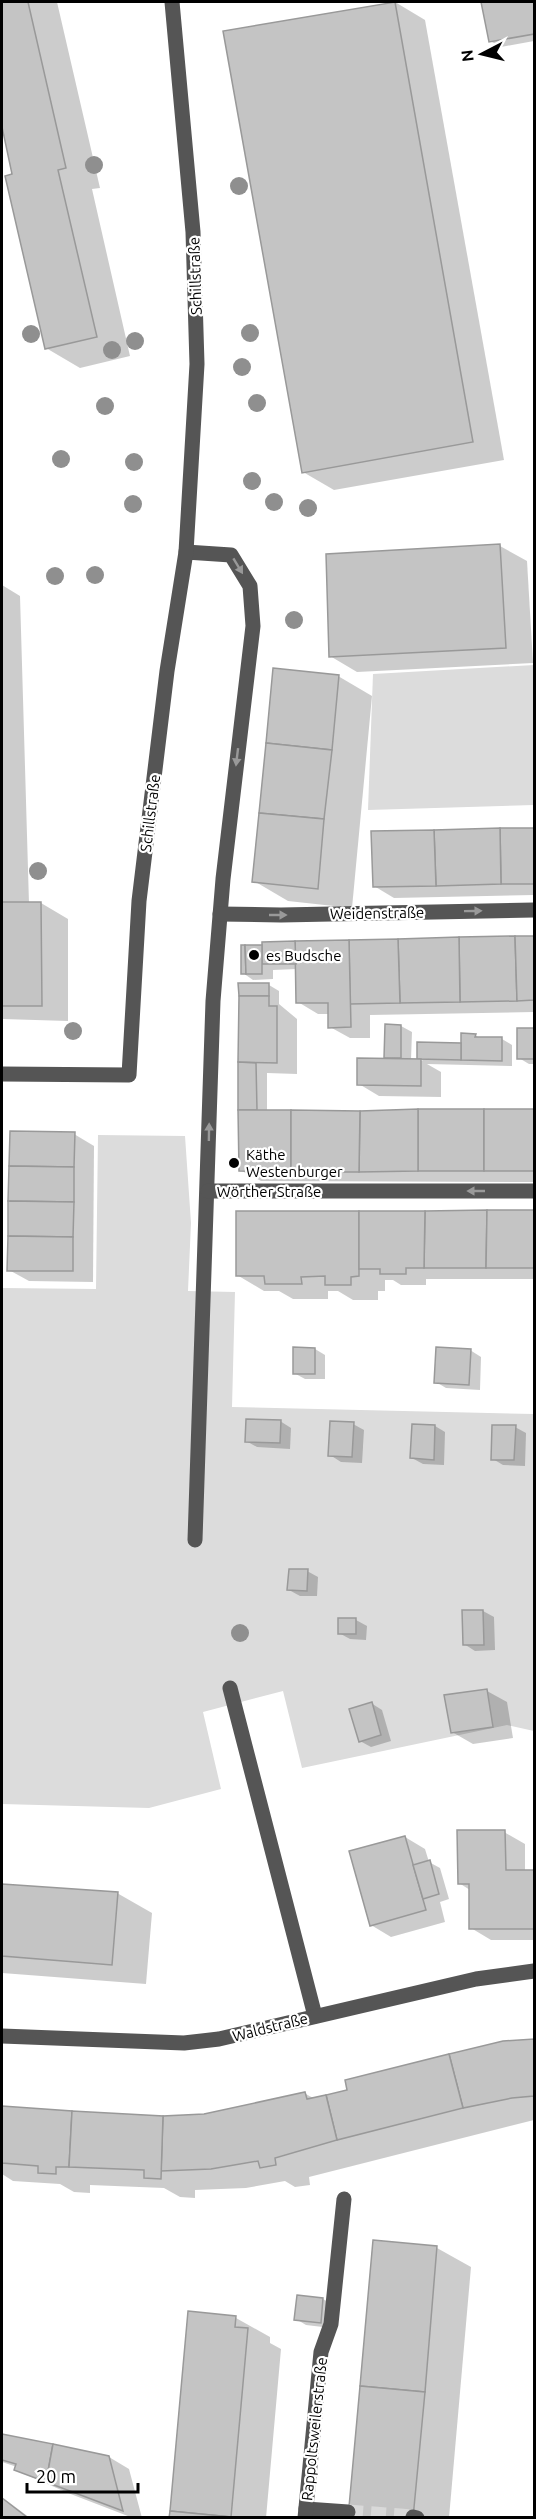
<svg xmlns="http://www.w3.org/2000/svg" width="536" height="2519" viewBox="0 0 536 2519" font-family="Ubuntu,sans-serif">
<rect width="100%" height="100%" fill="#fff"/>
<g fill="#dcdcdc">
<path d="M534,665V805L368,810L373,674Z"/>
<path d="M98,1135L185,1136L191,1223L188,1291L235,1292L232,1407L534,1414V1731L507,1725L302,1768L283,1691L203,1712L221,1789L149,1808L2,1804V1288L96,1289Z"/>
</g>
<g fill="#0003">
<path d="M2,2H57L100,188L92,189L130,356L80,368L46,348L2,120Z"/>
<path d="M395,2L425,20L504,460L334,490L303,472Z"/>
<path d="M483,2H534V41L501,47L490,41Z"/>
<path d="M500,546L527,561L533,663L357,672L330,656Z"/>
<path d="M2,585L20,596L29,903H41L68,919V1021L2,1019Z"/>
<path d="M338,676L372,696L352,908L288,901L254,881Z"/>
<path d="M534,830V895L394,898L374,886L373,833Z"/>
<path d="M534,937V1012L370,1015V1038H350L330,1027L329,1014H318L298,1002L297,969L273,970V979L253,980L243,973L297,942Z"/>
<path d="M269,985L279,991V1004L297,1019V1074L267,1073V1112L534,1111V1182L261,1181L240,1170V995Z"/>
<path d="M387,1026H401L412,1032L411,1060L423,1061L418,1058L463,1044L475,1035L481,1039H502L512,1045V1066L427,1064L441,1072V1097L379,1096L359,1084L390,1060L386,1058Z"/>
<path d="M534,1029V1064H529L519,1058V1030Z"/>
<path d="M74,1134L94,1146L93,1282L29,1281L9,1270Z"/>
<path d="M237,1212H534V1279H426V1285H401L393,1280H385V1291H378V1300H353L338,1291H328V1299H293L279,1291H264L237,1275Z"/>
<path d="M315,1349L325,1355V1379H305L294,1373Z"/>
<path d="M470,1350L481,1357L480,1390L446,1388L436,1382Z"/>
<path d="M280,1421L291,1428L290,1449L257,1447L246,1441Z"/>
<path d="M353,1424L364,1430L362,1463L341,1462L330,1455Z"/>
<path d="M435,1426L445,1432L444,1465L423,1464L412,1458Z"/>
<path d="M515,1427L526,1433L525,1466L503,1465L493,1459Z"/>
<path d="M307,1571L318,1577L317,1596H300L289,1590Z"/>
<path d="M483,1611L494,1617L495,1650L475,1651L464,1644Z"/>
<path d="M356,1620L367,1626L366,1640L350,1639L339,1633Z"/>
<path d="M487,1691L507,1702L513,1738L473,1744L452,1732Z"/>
<path d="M371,1703L382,1710L391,1741L371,1747L360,1741Z"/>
<path d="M504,1832L525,1844V1872H534V1940H491L471,1928L470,1890L459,1883Z"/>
<path d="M405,1837L425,1849L429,1862L440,1868L449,1899L440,1902L445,1922L391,1937L371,1925Z"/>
<path d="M2,1884L117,1893L152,1913L146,1984L2,1973Z"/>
<path d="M534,2041V2120L309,2177L310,2185L295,2187L285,2181L246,2188L195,2190V2198L180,2197L164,2188L90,2185V2193L74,2192L60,2184L13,2181L2,2174V2108L163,2117L205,2115L304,2093L315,2099L503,2043Z"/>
<path d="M437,2248L471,2267L449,2518H350Z"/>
<path d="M323,2299L333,2305L331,2328L306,2325L296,2319Z"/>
<path d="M236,2318L270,2337V2343L281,2349L266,2518H171Z"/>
<path d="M2,2436L109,2457L129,2469L142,2518H133L68,2493L27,2475L16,2469L17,2467L2,2462Z"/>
<path d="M2,2497L30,2518H2Z"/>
</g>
<g fill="#c4c4c4" stroke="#999" stroke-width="1.5">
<path d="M2,2H28L66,168L58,170L97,337L45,349L5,176L12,174L2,127Z"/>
<path d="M395,2L473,442L302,473L223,31Z"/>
<path d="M481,2H534V34L489,42Z"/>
<path d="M500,544L506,648L329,657L326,554Z"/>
<path d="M273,668L339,675L332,750L266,743Z"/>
<path d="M266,743L332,750L324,819L259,813Z"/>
<path d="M259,813L324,819L318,889L252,882Z"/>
<path d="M500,828H534V884H501Z"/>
<path d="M500,828L501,884L436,886L434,830Z"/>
<path d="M434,830L436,886L373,887L371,831Z"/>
<path d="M2,902H41L42,1006H2Z"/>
<path d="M515,936L517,1001L460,1002L459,937Z"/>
<path d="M515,936H534V1000L517,1001Z"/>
<path d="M459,937L460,1002L400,1003L398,939Z"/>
<path d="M398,939L400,1003L350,1004L349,940Z"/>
<path d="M349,940L351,1027L328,1028V1003H296L295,941Z"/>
<path d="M295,941L296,964H262V942Z"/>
<path d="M241,945H245L246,974H241Z"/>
<path d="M245,945H262V974H246Z"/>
<path d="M238,983H269V996H239Z"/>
<path d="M239,996H269V1006H277V1063L238,1062Z"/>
<path d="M385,1024L401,1025V1058H384Z"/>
<rect x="517" y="1028" width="17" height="31"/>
<path d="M461,1033L476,1034L475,1037H502V1061L461,1060Z"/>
<path d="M417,1042L461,1043V1060L417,1059Z"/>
<path d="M357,1058L421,1059V1086L357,1085Z"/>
<path d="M238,1062L256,1063L257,1110H238Z"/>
<rect x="418" y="1109" width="66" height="62"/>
<path d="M418,1109V1171L359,1172L360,1111Z"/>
<rect x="484" y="1109" width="50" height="62"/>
<path d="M238,1110H291V1172L239,1171Z"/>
<path d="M291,1110L360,1111L359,1172H291Z"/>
<path d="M10,1131L75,1132L74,1167L9,1166Z"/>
<path d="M9,1166L74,1167V1202L8,1201Z"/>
<path d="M8,1201L74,1202L73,1237L8,1236Z"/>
<path d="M487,1210L486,1268H424L425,1211Z"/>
<path d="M487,1210H534V1268H486Z"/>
<path d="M236,1211H359V1276L351,1277V1285H325V1276L301,1277L302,1284H265L264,1276H236Z"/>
<path d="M359,1211H425L424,1268H406V1274H380V1269H359Z"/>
<path d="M8,1236L73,1237V1271H7Z"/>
<path d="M293,1347L315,1348V1374H293Z"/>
<path d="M436,1347L471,1349L469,1385L434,1383Z"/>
<path d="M246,1419L281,1420L280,1443L245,1442Z"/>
<path d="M330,1421L354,1422L352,1457L328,1456Z"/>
<path d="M412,1424L435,1425L434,1460L410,1458Z"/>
<path d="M492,1425H516L514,1460H491Z"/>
<path d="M289,1569H308L307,1591L287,1590Z"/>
<path d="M462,1610H483L484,1645H463Z"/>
<rect x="338" y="1618" width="18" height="16"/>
<path d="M487,1689L493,1727L451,1733L444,1695Z"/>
<path d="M372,1702L381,1735L359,1742L349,1709Z"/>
<path d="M457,1830H505L506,1870H534V1929H469V1884H458Z"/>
<path d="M405,1836L426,1910L370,1926L349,1851Z"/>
<path d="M430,1860L439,1894L423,1899L413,1865Z"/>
<path d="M2,1884L118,1892L112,1965L2,1956Z"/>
<path d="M534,2039V2096L512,2098L463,2108L449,2054L503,2041Z"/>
<path d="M449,2054L463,2108L337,2140L326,2095L347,2090L345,2080Z"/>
<path d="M305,2092L307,2099L326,2095L337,2140L275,2158L276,2165L260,2168L258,2161L211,2169L161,2171L163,2116L204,2114Z"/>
<path d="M2,2106L72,2111L69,2167H56V2174L38,2173V2166L2,2163Z"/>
<path d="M72,2111L163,2116L161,2179L144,2178V2170L69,2167Z"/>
<path d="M373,2240L437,2246L425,2392L360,2386Z"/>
<path d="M297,2295L323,2298L321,2323L294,2320Z"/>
<path d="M188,2311L236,2316L235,2327L248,2328L231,2517L170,2511Z"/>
<path d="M360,2386L425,2392L413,2518H348Z"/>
<path d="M2,2434L53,2444L46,2482L14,2470L16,2464L2,2460Z"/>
<path d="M53,2444L109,2456L123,2511L46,2482Z"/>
<path d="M2,2498L28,2518H2Z"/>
<path d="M170,2511L231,2517V2518H169Z"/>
</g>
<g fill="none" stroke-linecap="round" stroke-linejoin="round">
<path stroke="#d9d9d9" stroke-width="15" stroke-dasharray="15 8" stroke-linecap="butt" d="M348,2512L413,2517"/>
<g stroke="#555" stroke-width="15">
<path d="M186,552L231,555L250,586L253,626L223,879L213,1001L195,1540"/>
<path d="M220,914L281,915L534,910"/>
<path d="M2,1074L129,1075L139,901L167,671L186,552L197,364L193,232L172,2"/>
<path d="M208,1191H534"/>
<path d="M230,1688L315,2016"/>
<path d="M2,2036L184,2043L219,2039L476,1979L534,1971"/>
<path d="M306,2509L348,2512"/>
<path d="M413,2517L417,2518"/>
<path d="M305,2518L321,2352L331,2324L344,2199"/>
</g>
</g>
<g fill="#8f8f8f">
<circle cx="94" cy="165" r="9"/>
<circle cx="239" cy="186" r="9"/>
<circle cx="250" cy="333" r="9"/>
<circle cx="31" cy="334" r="9"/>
<circle cx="135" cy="341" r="9"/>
<circle cx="112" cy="350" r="9"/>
<circle cx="242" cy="367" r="9"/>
<circle cx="257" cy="403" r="9"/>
<circle cx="105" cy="406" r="9"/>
<circle cx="61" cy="459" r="9"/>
<circle cx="134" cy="462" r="9"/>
<circle cx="252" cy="481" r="9"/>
<circle cx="274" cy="502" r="9"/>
<circle cx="133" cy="504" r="9"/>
<circle cx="308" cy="508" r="9"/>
<circle cx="95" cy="575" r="9"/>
<circle cx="55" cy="576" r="9"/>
<circle cx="294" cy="620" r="9"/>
<circle cx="38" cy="871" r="9"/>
<circle cx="73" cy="1031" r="9"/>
<circle cx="240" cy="1633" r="9"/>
</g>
<defs><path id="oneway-solid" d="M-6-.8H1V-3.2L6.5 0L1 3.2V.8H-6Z" transform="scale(1.5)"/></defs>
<g fill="#999">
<use href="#oneway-solid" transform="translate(238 566) rotate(59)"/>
<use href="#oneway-solid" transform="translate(237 757) rotate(97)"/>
<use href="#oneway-solid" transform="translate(473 911) rotate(-1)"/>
<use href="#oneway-solid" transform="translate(278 915)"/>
<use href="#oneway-solid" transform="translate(209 1132) rotate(-89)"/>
<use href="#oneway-solid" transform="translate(476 1191) rotate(-180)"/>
</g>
<g fill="#000" stroke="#fff" stroke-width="2">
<circle cx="254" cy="955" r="6"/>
<circle cx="234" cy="1163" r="6"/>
</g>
<g text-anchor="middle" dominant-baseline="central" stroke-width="4.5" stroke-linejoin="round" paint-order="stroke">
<g font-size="15" fill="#000" stroke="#fff">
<text transform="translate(195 276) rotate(-92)">Schillstraße</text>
<text transform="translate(150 813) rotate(-83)">Schillstraße</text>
<text transform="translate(377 913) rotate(-1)">Weidenstraße</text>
<text x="269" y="1191">Wörther Straße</text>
<text transform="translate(270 2027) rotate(-14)">Waldstraße</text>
<text transform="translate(314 2429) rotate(-84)">Rappoltsweilerstraße</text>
</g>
<g font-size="15" fill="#000" stroke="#fff" text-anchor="start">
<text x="266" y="955">es Budsche</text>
<text x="246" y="1154">Käthe<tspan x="246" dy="17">Westenburger</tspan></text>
</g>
</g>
<rect width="536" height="2519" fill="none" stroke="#000000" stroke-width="6"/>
<g transform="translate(482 54) rotate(263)" stroke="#ffffff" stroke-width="4.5" paint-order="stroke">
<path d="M0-4.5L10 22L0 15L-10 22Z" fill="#000000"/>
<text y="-9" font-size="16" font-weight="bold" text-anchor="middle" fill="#000000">N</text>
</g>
<path d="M27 2483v9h111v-9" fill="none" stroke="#000000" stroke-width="3"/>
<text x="36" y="2483" font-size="18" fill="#000000" stroke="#ffffff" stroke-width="4.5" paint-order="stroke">20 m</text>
</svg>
